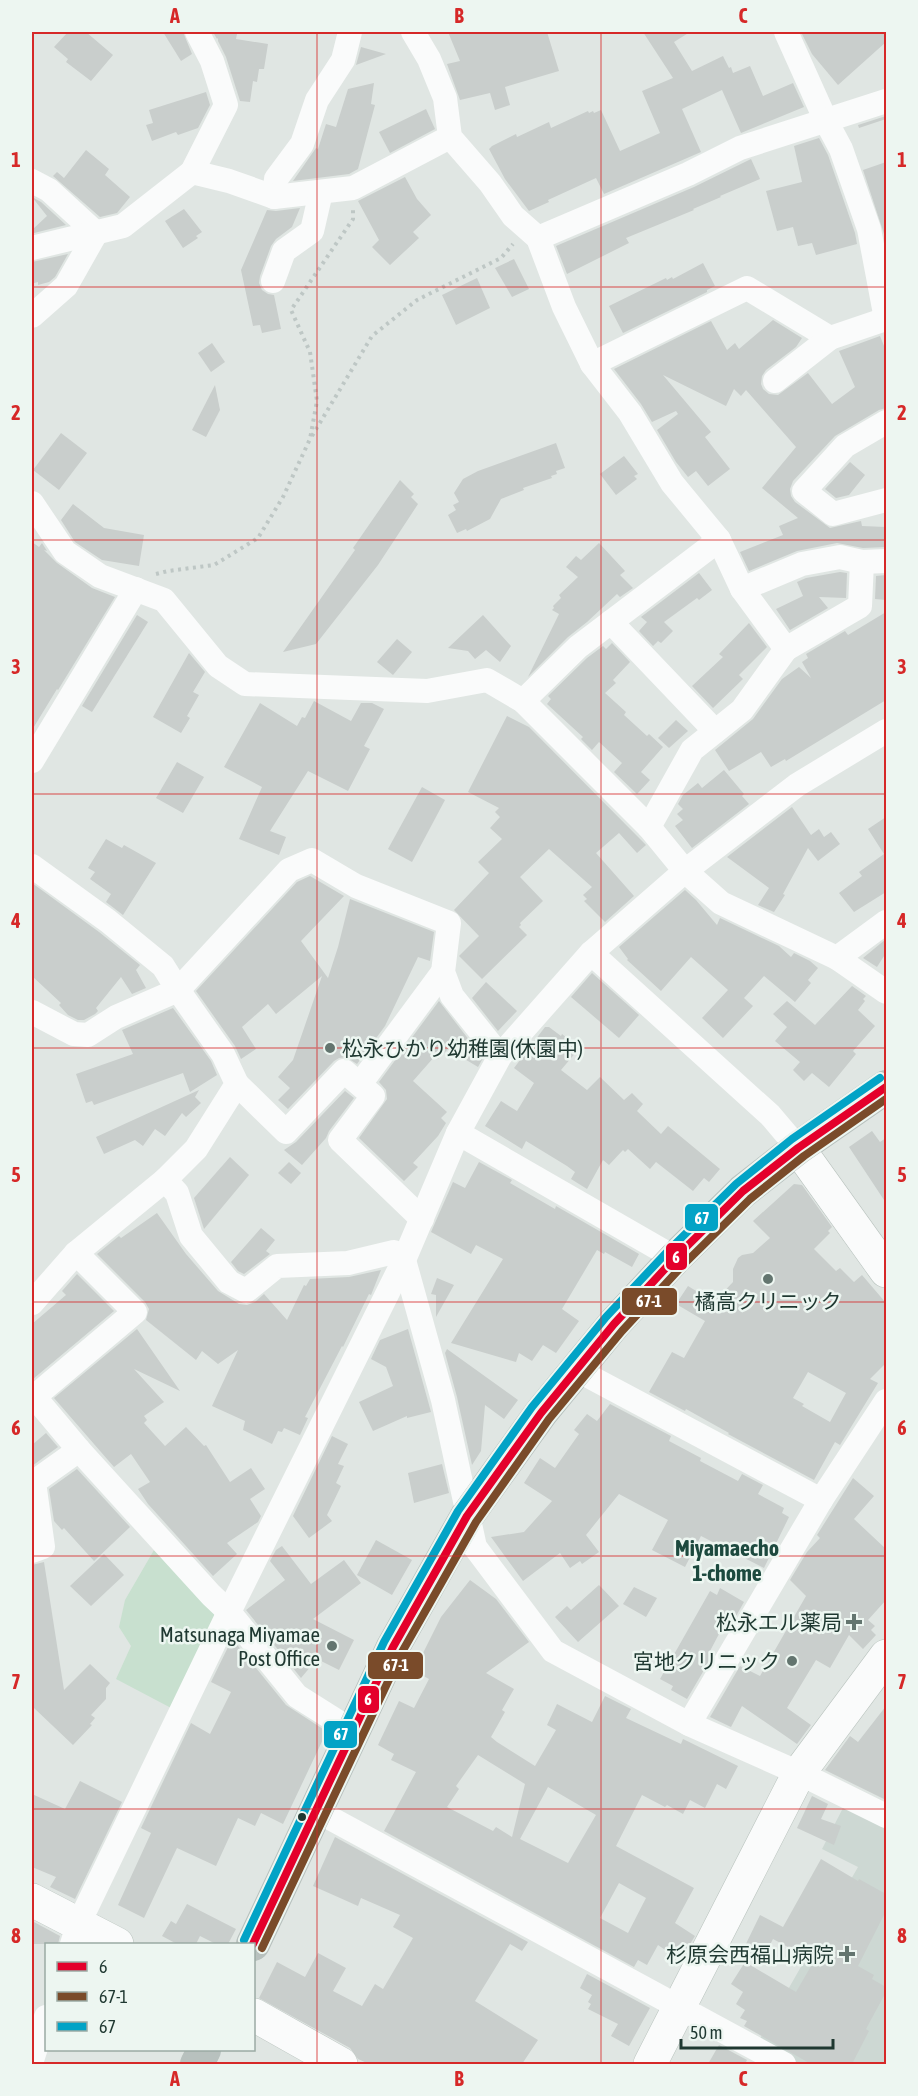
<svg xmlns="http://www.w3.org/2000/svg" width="918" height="2096" viewBox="0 0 918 2096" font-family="'Asap Condensed','Noto Sans JP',sans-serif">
<rect width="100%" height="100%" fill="#e0e6e3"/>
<path fill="#cdd8d3" d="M845,1804L886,1825V2064H799L758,2042L858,1867L822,1849Z"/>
<path fill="#c8e0cf" d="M154,1550L217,1617L173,1709L116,1679L131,1646L119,1627L125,1600Z"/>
<g fill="#c9cecc" fill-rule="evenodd">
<path d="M68,32H86L113,55L91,81L66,62L68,59L54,47Z"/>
<path d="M163,32H183L192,54L181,61Z"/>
<path d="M213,32L237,34L236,39L268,44L264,69H259L257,82L253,81L250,102L240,101L226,57L218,41V38L217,39Z"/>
<path d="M448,32H547L559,71L505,87L510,105L495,110L490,93L460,100L447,64L460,61Z"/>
<path d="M643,32H690L674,42L692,71L723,56L729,68L731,67L733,73L750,66L763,96L793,83L804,107L741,133L722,90L682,109L701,152L604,194L596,178L548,200L549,202L529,211L505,179L489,149L492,146L516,134L517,137L549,122L551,128L588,111L589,113L593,111L594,113L601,110L620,151L660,133L642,91L673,78Z"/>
<path d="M801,32H886V42L838,85L812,54Z"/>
<path d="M361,47L386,54L356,65Z"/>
<path d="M374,83L371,104L375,105L358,169L349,174L293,181L316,148L318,149L326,124L336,127L348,89Z"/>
<path d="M206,92L210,105L198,128L178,135L176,132L152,141L146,125L153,123L149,110Z"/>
<path d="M426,109L435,129L390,153L379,132Z"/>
<path d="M886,116V119L859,128L858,125Z"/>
<path d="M819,138L828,155L855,233L857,244L816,255L812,243L798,246L793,227L777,231L766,191L802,182L794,146Z"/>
<path d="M86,150L109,169L105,175L130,197L117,213L100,217L53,176L57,172L64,178Z"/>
<path d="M751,159L760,179L720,196L721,197L693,209L694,210L626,238L629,243L567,274L556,246L694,187Z"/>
<path d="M886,162V237H885L863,170Z"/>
<path d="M405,177L417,199L431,215L413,232L419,238L390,265L372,247L379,240L358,201Z"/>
<path d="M32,197L41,202L66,225L34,233L32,230L47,216Z"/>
<path d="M300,208L292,227L276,239L271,246L260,276L259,283L262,290L268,294L274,295L281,329L262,333L260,325L253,326L241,270L267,210L276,211Z"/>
<path d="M184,209L202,232L196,236L198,238L183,248L165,221Z"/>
<path d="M68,254L55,277L49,282L38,285V282L34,283L32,262Z"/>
<path d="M514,259L529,289L512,297L495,268Z"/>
<path d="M703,263L715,286L707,290V292L623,333L609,306L666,278L667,280L672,277L673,279Z"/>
<path d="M477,278L490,308L456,325L442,295Z"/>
<path d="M773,320L802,338L796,347L766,370L762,376L761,384L763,389L769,394L778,395L808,373L832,404L855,387L839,351L880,336L886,351V408L879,410L835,436L793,481L790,489L791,496L795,502L830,528L861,521L862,526L886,527V547L863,548L837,543L797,551L749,571L740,552L783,535L779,526L798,518L762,488L796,447L746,390L741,396L734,389L726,406L663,375L711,432L705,437L730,469L708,486L696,471L688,477L676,462L657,430L678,414L676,411L652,422L641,404L614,369L711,321L727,350L735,343L739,349Z"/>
<path d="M212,343L225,362L211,372L198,353Z"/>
<path d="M215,385L220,410L206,437L192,430Z"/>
<path d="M61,433L87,453L59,490L33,470Z"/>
<path d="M556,443L565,468L556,471L557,474L551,476L552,478L523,488L524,490L501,499L490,519L467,531L466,529L457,533L448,515L456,510L453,505L459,502L454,493L463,479L478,471Z"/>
<path d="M624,456L638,474L634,476L637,479L616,495L600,474Z"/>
<path d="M850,462L865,475L849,495L836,498L825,489Z"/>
<path d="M400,480L414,494L411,497L418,504L378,565L316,644L283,652L355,550L353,548Z"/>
<path d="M73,504L104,528L144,535L139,566L102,560L75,542L61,520Z"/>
<path d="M32,542L39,547L42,543L47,551L44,550L57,563L92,588L115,597L58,690L57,689L32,730Z"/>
<path d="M599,543L625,571L620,575L633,588L620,597L617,594L587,622L568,637L528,677L559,614L552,610L554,608L553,606L561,598L559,595L578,577L566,567L576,556L581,560Z"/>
<path d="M840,572L847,573L846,598L819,597L828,608L790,630L776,609L803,596L797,582L806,578Z"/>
<path d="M699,573L712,590L699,600L697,598L664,622L673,631L661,643L658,641L653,646L639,631L647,622L641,617Z"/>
<path d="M886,575V600L875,599L876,576Z"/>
<path d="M886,612V700L786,761L785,759L771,767L761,752L729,771L715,750L753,719L782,679L799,667L811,678L802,662L808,658L806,654L845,631L848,635Z"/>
<path d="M137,615L148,622L92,712L82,706Z"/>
<path d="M483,615L511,646L500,662L486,650L475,659L468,651L448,648Z"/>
<path d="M749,623L767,647L739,675L743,679L713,708L692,686L723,657L719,654Z"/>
<path d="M397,639L412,652L393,675L377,662Z"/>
<path d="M612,643L630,662L613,680L616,683L605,693L626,712L624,715L647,736L649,734L663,747L641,772L650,780L637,794L614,772L622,763L599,742L592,750L581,739L583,737L547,704L551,699L548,696L587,658L603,646L606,649Z"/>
<path d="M189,653L205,672L193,692L199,695L187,716L190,718L181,733L153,717Z"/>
<path d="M314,701L351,721L361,703H372L384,709L364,746L370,749L348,791L308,771L270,831L286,837L279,855L239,839L262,787L224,767L260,703L297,726L302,717L305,718Z"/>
<path d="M507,716L529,727L646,845L637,853L619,833L596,853L634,896L605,922L584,901L587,899L583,895L592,887L549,849L520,877L543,901L520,923L521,925L519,927L527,935L482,979L459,956L479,936L454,910L489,873L478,862L502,839L490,828L500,817L495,812L499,808L468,792Z"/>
<path d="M676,720L688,731L669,748L658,738Z"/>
<path d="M177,762L204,777L183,813L156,798Z"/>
<path d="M724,770L744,794L742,796L749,804L692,848L675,826L683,820L677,814L683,809L678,804L683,795L698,783L702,788Z"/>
<path d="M422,787L445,800L412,862L388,849Z"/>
<path d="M792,807L811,835L819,829L824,837L831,832L840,844L818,861L808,848L783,894L785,895L774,912L758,905L769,888L727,857Z"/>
<path d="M886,817V892L854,912L839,893L862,876L859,872L884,854L868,829Z"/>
<path d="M106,839L122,848L124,845L156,863L123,915L106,902L111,894L90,879L95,872L88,868Z"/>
<path d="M310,876L344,896L301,941L328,978L338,947L350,899L434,932L430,961L418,957L385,1026L357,1064L346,1057L339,1058L334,1061L288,1109L278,1100L290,1088L278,1077L293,1060L322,976L276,1014L268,1004L242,1027L256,1049L241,1059L235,1046L196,991L297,882Z"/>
<path d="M32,883L99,932L140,965L136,970L146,988L132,994L121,977L96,1008L98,1011L95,1014L84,1020H78L68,1015L59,1005L61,1003L32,976Z"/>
<path d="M685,890L696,900L717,925L720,918L779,946L791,957L794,953L810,961L818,968L808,980L811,983L795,1002L764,976L744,998L753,1006L723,1038L702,1018L728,990L691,957L661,991L627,960L628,959L619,947Z"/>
<path d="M886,939V953L877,967L863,958Z"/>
<path d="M592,973L639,1015L619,1038L571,997Z"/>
<path d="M486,982L517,1011L498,1031L472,998Z"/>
<path d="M852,986L866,996L863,999L865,1001L858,1010L875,1026L853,1051L856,1054L829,1087L812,1073L804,1081L793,1070L800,1062L775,1041L787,1027L773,1014L787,1001L815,1025Z"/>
<path d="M439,1001L483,1058L478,1067L448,1049L438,1059L435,1056L413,1081L447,1112L441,1118L446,1123L438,1136L413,1163L418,1167L404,1181L359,1138L387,1099L386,1090L379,1082Z"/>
<path d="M173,1008L211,1061L217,1075L190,1092L183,1073L94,1105L92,1101L86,1103L76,1074L133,1054L122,1030Z"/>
<path d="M545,1027H549L561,1036L562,1034L577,1046L575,1048L577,1051L561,1070L587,1090L600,1077L624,1100L632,1093L643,1104L637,1111L661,1134L668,1126L720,1169L709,1182L704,1178L693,1191L656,1162L650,1169L628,1149L625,1152L623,1150L609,1165L603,1160L587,1189L571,1179L575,1172L567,1166L526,1141L522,1149L485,1126L501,1101L517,1111L534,1083L514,1068Z"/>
<path d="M199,1090L195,1097L201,1103L186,1117L182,1113L165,1136L155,1129L143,1146L135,1140L104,1154L96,1137Z"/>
<path d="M345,1091L354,1098L329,1131L326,1138L302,1165L284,1150L296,1142Z"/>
<path d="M872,1131L880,1142L886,1138V1203L849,1147Z"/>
<path d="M230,1157L249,1175L204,1229L194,1198Z"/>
<path d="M289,1162L301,1173L291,1184L278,1173Z"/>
<path d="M479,1162L512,1180L510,1183L555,1209L556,1206L639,1254L632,1267L605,1252L604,1254L597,1250L562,1309L579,1321L556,1353L543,1345L532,1361L519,1353L516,1362L451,1343L503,1259L476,1245L471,1254L431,1232L453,1182L465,1188Z"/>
<path d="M794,1184L802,1185L832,1227L828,1231L830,1233L814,1249L836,1271L840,1268L854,1282L862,1275L886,1303V1363L870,1379L878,1383L840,1445L835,1442L814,1480L728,1434L729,1433L686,1409L685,1411L649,1392L672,1352L684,1358L705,1321L676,1304L688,1286L714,1302L733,1282V1269L738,1258L742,1255L753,1253L770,1238L753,1221ZM808,1372L846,1393L830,1422L802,1406L804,1404L793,1398Z"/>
<path d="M157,1213L186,1254L218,1291L239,1304L247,1305L255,1302L264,1294L287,1320L304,1285L306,1286L310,1279L349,1277L381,1270L371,1295L369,1294L343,1347L342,1346L305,1417L308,1418L300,1435L284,1428L282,1432L278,1431L272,1444L243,1430L245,1421L212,1406L238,1350L218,1364L202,1351L196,1360L146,1320L149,1309L145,1302L97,1254L119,1236L121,1238Z"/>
<path d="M261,1228L275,1240L266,1251L270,1254L244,1274L238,1271L231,1262Z"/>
<path d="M77,1274L114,1311L33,1379L32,1377V1324L66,1295L62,1291Z"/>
<path d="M437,1278L454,1285L436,1317V1295L431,1294Z"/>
<path d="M137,1329L180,1391L134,1369L164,1402L144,1416L147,1420L144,1423L165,1446L186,1427L204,1446L206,1445L230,1482L251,1468L265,1489L250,1499L261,1516L258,1522L227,1543L237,1554L213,1576L148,1504L138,1489L150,1482L131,1454L114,1467L54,1398Z"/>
<path d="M408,1329L431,1412L407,1418V1416L373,1431L359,1402L393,1386L386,1367L371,1359L380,1340Z"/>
<path d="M447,1349L518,1400L504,1419L485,1405L481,1451L472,1465L457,1397L445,1353Z"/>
<path d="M610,1404L671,1436L669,1441L701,1458L700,1461L738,1481L742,1474L763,1485L758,1494L784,1508L782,1513L789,1517L764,1568L701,1536L685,1567L652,1550L668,1520L619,1494L586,1535L599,1552L582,1564L580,1561L570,1568L560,1553L523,1581L491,1537L524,1532L552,1501L524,1483L540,1458L555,1468L579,1434L574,1430L587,1414L597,1421Z"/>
<path d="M46,1433L58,1447L32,1466V1445Z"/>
<path d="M332,1436L348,1444L338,1464L344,1466L336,1483L341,1486L327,1515L332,1521L309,1538L293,1516Z"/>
<path d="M442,1464L449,1493L414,1503L408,1473Z"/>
<path d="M77,1469L130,1527L94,1561L64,1528L62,1530L54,1521L49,1489Z"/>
<path d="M853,1478L874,1496L854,1519L886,1549V1600L868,1620L875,1626L871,1630L876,1635L863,1649L849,1635L830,1668L816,1660L787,1708L811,1725L797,1744L742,1706L731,1727L710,1717L740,1666L760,1676L806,1596L790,1580L807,1552L820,1538L817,1535Z"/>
<path d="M376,1540L412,1560L392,1595L357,1575Z"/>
<path d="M282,1546L311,1584L344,1560L361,1583L313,1619L354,1640L339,1670L317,1659L301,1678L246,1610L285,1580L270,1561L276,1550Z"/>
<path d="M104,1554L124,1575L91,1606L70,1586Z"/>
<path d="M44,1562L64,1690L90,1664L110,1683L106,1688V1699L91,1715L95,1718L90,1724L92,1725L73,1745L34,1708L32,1697V1565Z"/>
<path d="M470,1580L496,1599L529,1642L486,1673L514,1689L502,1710L505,1712L491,1737L497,1742L535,1766L556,1730L547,1725L557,1704L592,1722L605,1696L631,1709L626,1718L681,1744L683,1739L738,1766L726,1789L717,1784L705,1808L690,1800L683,1814L667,1805L665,1807L642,1795L616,1846L694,1888L675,1923L695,1936L680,1960L658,1945L647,1965L638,1960L634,1967L384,1831L416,1772L391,1760L394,1754L378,1745L399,1701L414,1708L429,1679L414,1671L441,1617ZM478,1755L525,1784L512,1837L496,1827L493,1831L447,1807L459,1789L456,1786ZM548,1787L596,1815L568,1863L520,1839ZM619,1883L646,1898L628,1933L600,1918Z"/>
<path d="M599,1585L619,1606L578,1642L555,1617L567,1606L571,1610Z"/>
<path d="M634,1587L657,1598L646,1617L623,1604Z"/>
<path d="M720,1588L744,1602L735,1618L729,1615L710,1651L714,1653L687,1699L671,1690L673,1686L660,1679L710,1591L717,1595Z"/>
<path d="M231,1641H234L286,1705L326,1731V1733L283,1824L261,1813L255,1826L238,1818L216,1866L177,1848L144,1918L118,1905L151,1833L141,1828L191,1723L210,1734L231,1692L211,1682Z"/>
<path d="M886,1706V1800L825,1770L850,1736L858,1742Z"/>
<path d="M80,1781L122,1802L75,1899L50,1887L56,1877L32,1867V1794L65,1809Z"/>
<path d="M812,1796L828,1804L821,1819L841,1826L834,1845L797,1828Z"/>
<path d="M335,1837L528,1942L522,1951L510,1944L475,2001L538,2040L522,2064H369L358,2059L350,2048L259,1998L277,1962L305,1977L318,1953L346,1968L333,1991L362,2006L375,1984L383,1989L413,1938L393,1927L400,1915L361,1898L358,1906L313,1886Z"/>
<path d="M821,1859L858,1881L859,1879L886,1894V1911L858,1966L874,1975L872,1979L886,1987V1992L866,2029L869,2031L852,2064H811L744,2026L747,2021L740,2018L745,2010L736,2004L743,1992L731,1984L745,1962L796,1992L814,1961L773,1939L760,1964L741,1954L760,1915L783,1927Z"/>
<path d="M187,1904L236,1929L228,1944H216L200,1936L196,1944H177L162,1936L171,1921L176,1924Z"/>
<path d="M32,1921L60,1936L58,1944H32Z"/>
<path d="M587,1974L650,2008L629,2046L611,2036L618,2024L588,2009L591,2004L588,2002L592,1995L580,1988Z"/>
<path d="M719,2045L747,2060L745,2064H708Z"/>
</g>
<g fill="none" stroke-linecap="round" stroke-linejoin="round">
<g stroke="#b9c3be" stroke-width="34">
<g id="secondary">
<path d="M798,1148L886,1271"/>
<path d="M32,1900L117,1944"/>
<path d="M254,2015L341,2064"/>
<path d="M650,2064L799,1773L886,1656"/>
</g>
</g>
<g stroke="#bac3c0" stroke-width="34">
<g id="highway">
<path d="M253,1944L393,1647L467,1516L541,1413L614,1324L675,1258L743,1191L798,1148L886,1087"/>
<path d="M197,2064L204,2050"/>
</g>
</g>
<g stroke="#bec7c5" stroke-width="4" stroke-dasharray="3 4.5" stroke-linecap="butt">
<path d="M312,436L372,336L417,300L501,258L513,244"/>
<path d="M156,574L168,571L214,565L258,538L283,497L310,439L317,401L310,352L291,310L353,219V207"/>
</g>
<g stroke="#fafbfb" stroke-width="24">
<path d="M413,32L429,59L445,98L450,137L490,183L513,216L538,238L564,307L592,364L630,413L672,483L719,540L742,589L786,649L742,710L692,750L649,827"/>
<path d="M786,32L826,121L841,149L869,229L886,319"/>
<path d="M192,172L226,105L212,61L197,32"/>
<path d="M32,181L49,190L96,233L66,286L32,316"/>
<path d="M274,197L276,179L302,144L317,100L343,60L350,32"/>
<path d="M538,238L688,174L740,148L886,101"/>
<path d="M32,248L123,226L192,172L229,181L274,197L353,188L450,137"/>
<path d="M273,281L284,251L312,231L321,192"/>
<path d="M592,364L747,288L830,338"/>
<path d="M775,381L830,338L886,319"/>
<path d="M886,422L845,446L804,491L833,514L886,500"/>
<path d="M32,503L65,552L100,576L164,600L218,666L245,684L427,691L487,680L523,701L649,827L685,871L721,903L837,958L886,992"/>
<path d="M742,589L802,564L840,557L862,562L886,561"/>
<path d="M611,622L715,731"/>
<path d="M786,649L860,606L862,562"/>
<path d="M523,701L578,647L719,540"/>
<path d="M32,761L136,589"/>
<path d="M32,866L108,921L163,966L178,990L223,1054L237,1084L196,1149L165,1180L76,1253L32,1303"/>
<path d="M591,953L770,1115L798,1148"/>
<path d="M837,958L886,922"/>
<path d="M32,1012L74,1034L88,1035L116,1017L178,990L289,870L312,860L356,886L449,923L443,972L452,996L500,1056"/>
<path d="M237,1084L286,1132L344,1071L373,1096L340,1140L422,1219"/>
<path d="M360,1084L443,972"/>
<path d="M458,1133L675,1258"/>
<path d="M165,1180L177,1193L191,1236L229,1282L246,1291L277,1266L348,1263L394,1252L404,1260L443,1400L475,1547L553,1651L689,1724L799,1773L886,1816"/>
<path d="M577,1370L821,1500"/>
<path d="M32,1394L79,1450L211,1595L229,1612L297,1696L354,1732"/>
<path d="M34,1397L135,1312L76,1253"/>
<path d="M32,1551L43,1547L34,1482L79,1450"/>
<path d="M689,1724L821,1500L886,1401"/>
<path d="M317,1811L784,2064"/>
<path d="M72,1944L78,1925L229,1612L404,1260L458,1133L500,1056L591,953L685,871L797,785L886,731"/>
<path d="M32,2060L46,2017"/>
</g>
<use href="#secondary" stroke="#fafbfb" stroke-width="33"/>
<use href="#highway" stroke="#b8c1be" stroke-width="33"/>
<g stroke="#edf6f1" stroke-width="12">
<path id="bus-1" d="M253,1944L393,1647L467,1516L541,1413L614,1324L675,1258L743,1191L798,1148L886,1087"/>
</g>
<g stroke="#edf6f1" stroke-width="12">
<path id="bus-2" d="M262,1948L402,1652L476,1522L549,1419L622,1331L683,1265L750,1199L804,1156L886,1099"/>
</g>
<g stroke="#edf6f1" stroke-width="12">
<path id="bus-3" d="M244,1940L384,1642L458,1511L532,1407L606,1317L668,1251L736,1184L792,1139L880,1078"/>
</g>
<use href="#bus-1" stroke="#e4002b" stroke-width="8"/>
<use href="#bus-2" stroke="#7a4b2a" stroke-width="8"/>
<use href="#bus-3" stroke="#02a3c6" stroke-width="8"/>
</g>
<path fill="none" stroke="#d62828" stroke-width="1.5" stroke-opacity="0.55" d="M317,32V2064M601,32V2064M32,287H886M32,540H886M32,794H886M32,1048H886M32,1302H886M32,1556H886M32,1809H886"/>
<g fill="#63756f" stroke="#edf6f1" stroke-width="2">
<circle cx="330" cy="1048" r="6"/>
<circle cx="768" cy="1279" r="6"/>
<path d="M851 1613h6v6h6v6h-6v6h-6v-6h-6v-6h6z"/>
<circle cx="332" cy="1646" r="6"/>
<circle cx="792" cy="1661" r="6"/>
<path d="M844 1945h6v6h6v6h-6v6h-6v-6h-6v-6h6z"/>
</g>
<circle fill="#1f3831" stroke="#edf6f1" stroke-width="2" cx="302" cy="1817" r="5"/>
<g text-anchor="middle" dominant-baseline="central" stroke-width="5" stroke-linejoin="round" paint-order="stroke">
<g font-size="21" fill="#1f3831" stroke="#edf6f1" text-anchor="end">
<text x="342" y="1048" text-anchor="start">松永ひかり幼稚園(休園中)</text>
<text x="768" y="1301" text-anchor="middle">橘高クリニック</text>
<text x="842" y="1622">松永エル薬局</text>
<text x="320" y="1634">Matsunaga Miyamae<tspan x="320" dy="24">Post Office</tspan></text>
<text x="780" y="1661">宮地クリニック</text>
<text x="834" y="1954">杉原会西福山病院</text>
</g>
<g font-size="22" font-weight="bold" fill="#1c493e" stroke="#edf6f1">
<text x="727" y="1548">Miyamaecho<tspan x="727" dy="25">1-chome</tspan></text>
</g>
</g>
<g stroke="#edf6f1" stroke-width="2">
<rect x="684" y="1203" width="35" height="29" rx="6" fill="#02a3c6"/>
<rect x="665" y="1242" width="23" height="29" rx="6" fill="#e4002b"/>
<rect x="621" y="1287" width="57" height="29" rx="6" fill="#7a4b2a"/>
<rect x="367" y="1651" width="57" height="29" rx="6" fill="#7a4b2a"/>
<rect x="357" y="1685" width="23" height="29" rx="6" fill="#e4002b"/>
<rect x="323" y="1720" width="35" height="29" rx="6" fill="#02a3c6"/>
</g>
<g font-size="16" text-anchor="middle" font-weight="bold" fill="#fff">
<text x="702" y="1224">67</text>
<text x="676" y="1263">6</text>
<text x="649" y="1307">67-1</text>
<text x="396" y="1671">67-1</text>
<text x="368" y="1705">6</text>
<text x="341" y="1740">67</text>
</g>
<rect width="918" height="2096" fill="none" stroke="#edf6f1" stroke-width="66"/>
<rect x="45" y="1943" width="210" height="108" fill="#edf6f1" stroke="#9baaa4" stroke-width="1.5"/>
<rect x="57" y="1962" width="30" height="9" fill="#e4002b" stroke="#9baaa4" stroke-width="1.5"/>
<text x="99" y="1973" font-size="18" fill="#1f3831">6</text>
<rect x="57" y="1992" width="30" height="9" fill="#7a4b2a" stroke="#9baaa4" stroke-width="1.5"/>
<text x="99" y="2003" font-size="18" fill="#1f3831">67-1</text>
<rect x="57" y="2022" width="30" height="9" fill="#02a3c6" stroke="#9baaa4" stroke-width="1.5"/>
<text x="99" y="2033" font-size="18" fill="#1f3831">67</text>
<path d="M681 2039v9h152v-9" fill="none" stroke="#1f3831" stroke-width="3"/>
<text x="690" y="2039" font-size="18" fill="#1f3831" stroke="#edf6f1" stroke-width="4.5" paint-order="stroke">50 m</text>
<rect x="33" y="33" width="852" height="2030" fill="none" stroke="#d62828" stroke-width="2"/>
<g font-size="20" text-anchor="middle" font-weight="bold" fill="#d62828">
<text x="175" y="23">A</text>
<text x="459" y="23">B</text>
<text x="743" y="23">C</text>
<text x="16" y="167">1</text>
<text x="902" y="167">1</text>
<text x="16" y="420">2</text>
<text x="902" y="420">2</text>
<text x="16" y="674">3</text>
<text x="902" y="674">3</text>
<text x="16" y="928">4</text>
<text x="902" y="928">4</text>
<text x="16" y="1182">5</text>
<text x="902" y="1182">5</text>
<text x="16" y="1435">6</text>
<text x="902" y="1435">6</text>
<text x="16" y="1689">7</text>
<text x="902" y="1689">7</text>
<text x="16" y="1943">8</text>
<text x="902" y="1943">8</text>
<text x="175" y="2086">A</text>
<text x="459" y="2086">B</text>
<text x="743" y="2086">C</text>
</g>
</svg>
